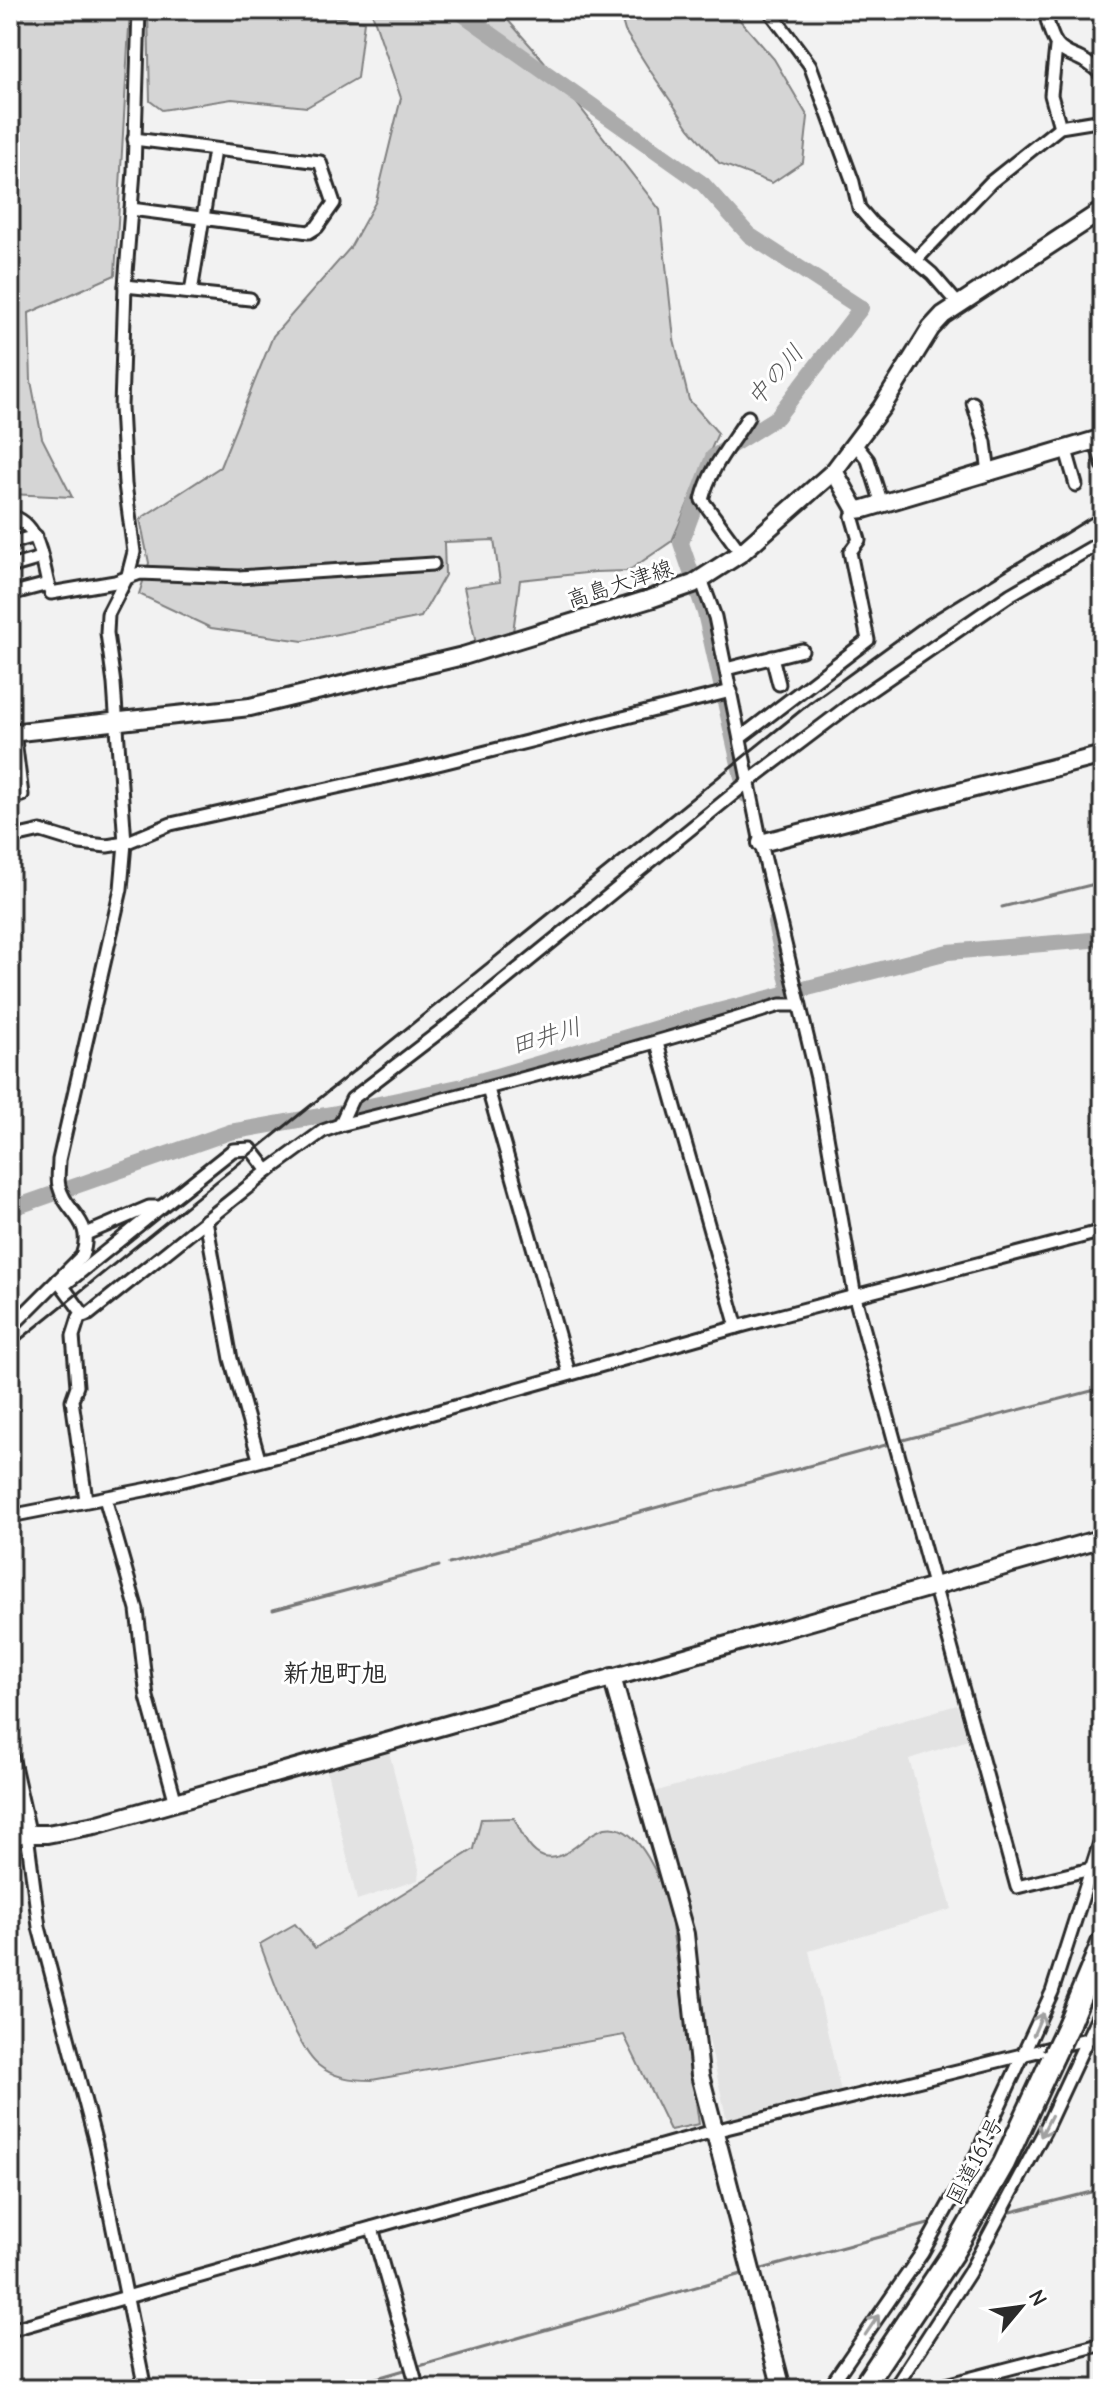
<svg xmlns="http://www.w3.org/2000/svg" width="1113" height="2399" viewBox="0 0 1113 2399" font-family="'Comic Neue','Klee One',sans-serif">
<rect width="100%" height="100%" fill="#f2f2f2"/>
<filter id="ink" filterUnits="userSpaceOnUse"><feTurbulence type="fractalNoise" baseFrequency=".0125" numOctaves="2"/><feDisplacementMap in="SourceGraphic" scale="16" xChannelSelector="R" yChannelSelector="G"/><feConvolveMatrix kernelMatrix="1 2 1 2 8 2 1 2 1" color-interpolation-filters="sRGB"/></filter>
<g filter="url(#ink)">
<g fill="#e3e3e3">
<path d="M957,1705L968,1740L909,1759L952,1909L809,1951L841,2092L727,2121L654,1792Z"/>
<path d="M388,1748L419,1869L418,1880L357,1900L326,1767Z"/>
</g>
<g fill="#d5d5d5" stroke="#808080" stroke-width="2">
<path d="M10,10H130L115,275L29,313L31,381L42,438L72,497L10,494Z"/>
<path d="M148,10H287L364,21L357,78L307,107L232,99L162,110L150,101Z"/>
<path d="M371,10H499L543,60L660,210L674,339L689,400L718,433L672,541L628,571L595,572L520,580L513,632L476,644L464,587L500,582L494,540L444,542L445,575L421,617L303,641L211,628L139,594L149,563L140,519L220,467L273,336L350,248L376,201L401,98Z"/>
<path d="M619,10H731L774,59L808,117L803,162L772,183L719,163L689,128L649,69L625,31Z"/>
<path d="M514,1818C521,1831 528,1852 544,1857C567,1863 584,1833 605,1828C640,1821 663,1886 670,1911L699,2124L670,2130L624,2035L372,2080C352,2080 334,2078 318,2065C296,2047 271,1973 260,1944L295,1924L315,1948L474,1849L481,1819Z"/>
</g>
<g fill="none" stroke-linecap="round" stroke-linejoin="round">
<g stroke="#787878" stroke-width="3">
<path d="M1002,907L1103,882"/>
<path d="M899,1441L1103,1388"/>
<path d="M449,1564L893,1443"/>
<path d="M273,1610L439,1566"/>
<path d="M1011,2212L1103,2189"/>
<path d="M758,2270L932,2223"/>
<path d="M416,2367L745,2273"/>
<path d="M339,2389L408,2369"/>
</g>
<g stroke="#ababab" stroke-width="16">
<path d="M457,10L703,184L749,235L861,308L777,417L713,457L681,543L705,613L746,795"/>
<path d="M775,923L790,992"/>
<path d="M10,1209L230,1132L332,1114L463,1086L687,1019L948,952L1103,939"/>
</g>
<g stroke="#2b2b2b" stroke-width="17">
<g id="street">
<path d="M769,10L810,65L853,182L859,208L872,223L932,274L958,304"/>
<path d="M1045,10C1056,69 1072,43 1103,76"/>
<path d="M1056,47L1051,95L1060,127"/>
<path d="M131,209L309,232L317,227L334,203L320,162L134,139"/>
<path d="M916,260L991,182L1060,127L1103,120"/>
<path d="M125,286L250,299"/>
<path d="M191,292L214,150"/>
<path d="M973,403L985,442L989,473"/>
<path d="M1096,441L1103,465"/>
<path d="M855,444L868,460L882,504"/>
<path d="M1066,450L1076,485"/>
<path d="M10,516C39,522 42,560 48,584"/>
<path d="M10,543L36,536"/>
<path d="M741,553L702,500C710,467 731,445 748,417"/>
<path d="M10,567L41,558"/>
<path d="M701,579L715,617L761,843L817,1078L855,1297L1017,1887L1103,1866"/>
<path d="M10,594L48,584L51,593L115,582L140,573L239,577L433,564"/>
<path d="M772,657L779,684"/>
<path d="M726,669L802,650"/>
<path d="M14,732L22,795"/>
<path d="M740,738L868,640L850,552L859,540L852,516L856,510"/>
<path d="M10,838L41,831L80,843L107,846L125,843L171,824L422,768L731,691"/>
<path d="M657,1043L737,1327"/>
<path d="M488,1089L569,1373"/>
<path d="M340,1125L352,1099L468,1010L748,782L855,701L1011,594L1103,541"/>
<path d="M206,1220L231,1359L259,1459"/>
<path d="M86,1234L149,1207H161L233,1150L251,1149L268,1171"/>
<path d="M58,1280L68,1282L161,1207"/>
<path d="M58,1280L84,1315"/>
<path d="M10,1328L82,1256C95,1219 66,1215 59,1186C57,1179 59,1168 59,1160L121,889L125,843L114,684L107,633L108,614L128,575L134,552L125,484L121,407L125,286L134,171L139,10"/>
<path d="M105,1498L137,1610L147,1697L176,1803"/>
<path d="M86,1500L72,1400L77,1386L73,1336L79,1317L89,1314L268,1171L323,1131L340,1125C488,1089 634,1050 780,1005H800"/>
<path d="M10,1516L149,1489L302,1450L737,1327L1103,1231"/>
<path d="M10,1841L27,1834L39,1927L96,2144L145,2389"/>
<path d="M372,2228L418,2389"/>
<path d="M10,2330L714,2131L1103,2035"/>
<path d="M828,2389L922,2253L977,2154L1052,1992L1103,1833"/>
<path d="M894,2389L969,2273L1045,2130L1103,2005"/>
<path d="M930,2389L1103,2344"/>
</g>
</g>
<g stroke="#2b2b2b" stroke-width="22">
<g id="secondary">
<path d="M834,471L856,510L864,509L1103,438"/>
<path d="M10,733L250,707L463,656L650,599L693,584L741,553L834,471L882,407L931,328L943,315L1103,210"/>
<path d="M761,843L1103,755"/>
<path d="M612,1677L685,1934L700,2075L782,2389"/>
<path d="M10,1759L27,1834H47L95,1825L1103,1538"/>
</g>
</g>
<g stroke="#2b2b2b" stroke-width="26">
<g id="highway">
<path d="M1069,2023L1103,1941"/>
<path d="M862,2389L952,2254L1004,2163L1054,2055"/>
</g>
</g>
<use href="#street" stroke="#fff" stroke-width="11"/>
<use href="#secondary" stroke="#fff" stroke-width="16"/>
<use href="#highway" stroke="#fff" stroke-width="20"/>
<path stroke="#2b2b2b" stroke-width="3" d="M10,1348L810,703L923,621L1103,510"/>
<g stroke="#2b2b2b" stroke-width="26" stroke-linecap="butt">
<path id="highway-bridge" d="M1054,2055L1069,2023"/>
</g>
<use href="#highway-bridge" stroke="#fff" stroke-width="20"/>
</g>
<defs><path id="oneway-shaft" d="M-6 0H5M1.5-3L5.5 0L1.5 3" fill="none" stroke-width="1.6" stroke-linecap="round" stroke-linejoin="round" transform="scale(2)"/></defs>
<g stroke="#a0a0a0">
<use href="#oneway-shaft" transform="translate(1038 2024) rotate(-67)"/>
<use href="#oneway-shaft" transform="translate(1046 2126) rotate(117)"/>
<use href="#oneway-shaft" transform="translate(872 2325) rotate(-56)"/>
</g>
</g>
<g text-anchor="middle" dominant-baseline="central" stroke-width="6" stroke-linejoin="round" paint-order="stroke">
<g font-size="22" fill="#2b2b2b" stroke="#fff">
<text transform="translate(620 584) rotate(-18)">高島大津線</text>
<text transform="translate(975 2161) rotate(-62)">国道161号</text>
</g>
<g font-size="24" font-style="italic" fill="#585858" stroke="#fff">
<text transform="translate(775 375) rotate(-49)">中の川</text>
<text transform="translate(546 1036) rotate(-17)">田井川</text>
</g>
<g font-size="26" font-weight="bold" fill="#2b2b2b" stroke="#fff">
<text x="335" y="1674">新旭町旭</text>
</g>
</g>
<rect width="1113" height="2399" fill="none" stroke="#fff" stroke-width="40"/>
<rect x="20" y="20" width="1073" height="2359" fill="none" stroke="#2b2b2b" stroke-width="3" filter="url(#ink)"/>
<g transform="translate(1021 2307) rotate(61)" stroke="#ffffff" stroke-width="6" paint-order="stroke">
<path d="M0-6L14 30L0 20L-14 30Z" fill="#2b2b2b"/>
<text y="-12" font-size="22" font-weight="bold" text-anchor="middle" fill="#2b2b2b">N</text>
</g>
</svg>
